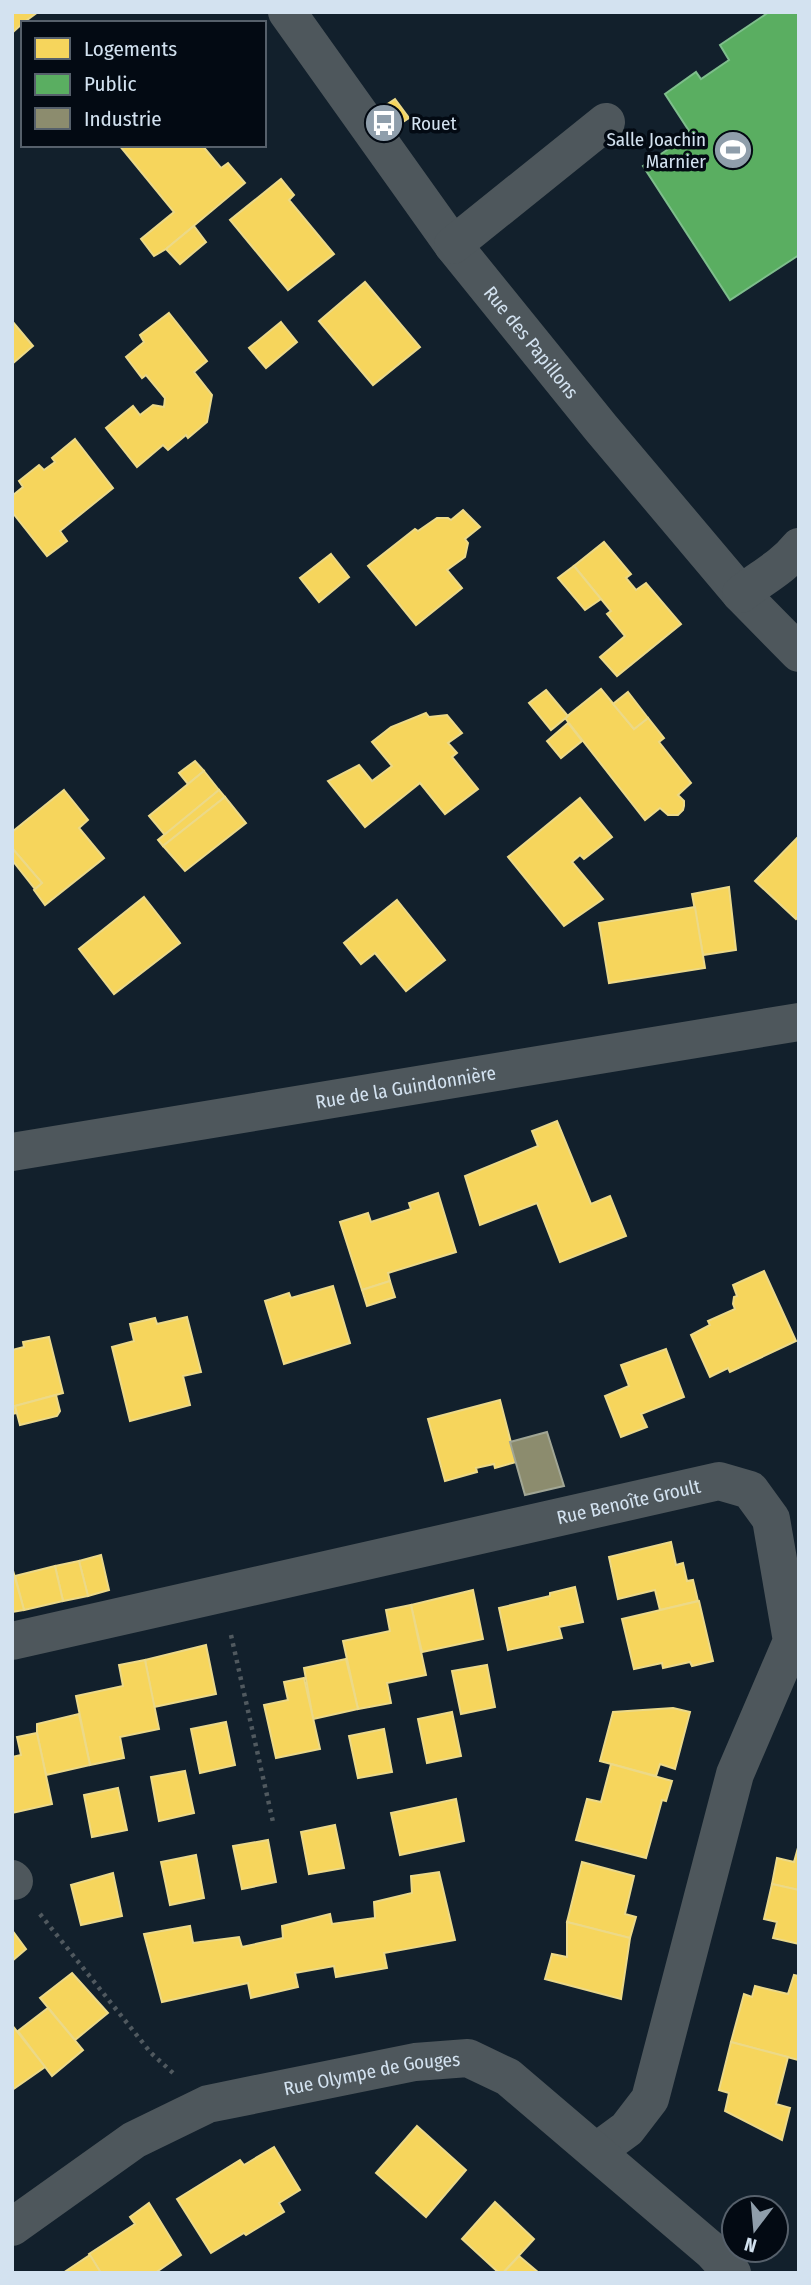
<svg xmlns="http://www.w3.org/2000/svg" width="811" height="2285" viewBox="0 0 811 2285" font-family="'Fira Sans Condensed',sans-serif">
<rect width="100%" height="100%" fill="#12202c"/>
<g fill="#f6d55c" stroke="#ecd988" stroke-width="2">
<path d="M12,12H38L23,23L12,33Z"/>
<path d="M395,99L409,118L400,124L386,105Z"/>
<path d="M119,145H202L221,168L228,163L245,183L166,249L154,256L141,239L174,212Z"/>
<path d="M281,179L294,195L289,200L334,254L288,290L230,220Z"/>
<path d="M194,226L206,242L180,264L166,249Z"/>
<path d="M365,282L420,347L373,385L319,321Z"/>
<path d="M169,313L207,361L194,372L212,395L207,422L188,438L186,435L168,450L163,445L137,467L106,428L133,406L140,415L153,405L164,407L165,398L146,375L142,378L126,357L144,342L140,335Z"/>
<path d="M12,321L33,346L12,364Z"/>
<path d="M281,322L297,342L266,368L249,348Z"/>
<path d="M75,439L113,488L60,531L67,541L47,556L12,512V496L23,487L19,481L39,465L44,470L55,462L52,458Z"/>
<path d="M463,510L480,527L465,539L468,543L465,557L447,570L462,588L416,625L368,566L415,529L418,531L437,518H448L451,520Z"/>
<path d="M604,542L631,574L626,578L636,590L646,583L681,624L617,676L600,657L625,636L607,614L611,611L574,566Z"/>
<path d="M331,554L349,577L319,602L300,578Z"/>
<path d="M574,566L601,599L585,610L558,578Z"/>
<path d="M601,689L634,729L648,718L664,738L659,742L691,783L678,795L684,801V806L683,810L678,815H668L660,808L645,820L565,718Z"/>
<path d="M546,690L568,716L551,730L529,703Z"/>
<path d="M628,692L648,718L634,729L613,704Z"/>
<path d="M426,713L429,717L447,715L462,733L448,743L457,753L452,757L478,789L445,814L420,783L365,827L328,781L359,765L372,781L392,766L372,742L391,727Z"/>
<path d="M568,723L582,741L561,758L547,741Z"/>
<path d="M195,761L204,771L188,784L179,773Z"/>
<path d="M204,771L219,790L165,835L149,816Z"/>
<path d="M64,790L88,820L79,828L104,858L45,905L34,890L42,883L12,848V832Z"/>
<path d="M219,790L225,797L163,846L158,840Z"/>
<path d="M225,797L246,823L185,871L163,846Z"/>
<path d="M580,798L612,837L584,859L580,855L572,862L603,899L564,926L508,857Z"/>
<path d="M799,836V916L796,919L755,881Z"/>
<path d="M12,848L42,883L35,889L12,860Z"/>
<path d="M729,887L736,950L703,955L692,894Z"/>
<path d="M144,897L180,943L114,994L79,949Z"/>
<path d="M397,900L445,960L406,991L375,953L361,964L344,943Z"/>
<path d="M695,907L705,968L609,983L599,923Z"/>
<path d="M557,1121L591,1204L610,1196L626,1236L560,1262L537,1203L480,1225L465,1176L538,1146L532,1131Z"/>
<path d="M438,1193L456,1252L388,1273L390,1281L362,1290L340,1222L368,1213L371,1222L411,1209L409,1203Z"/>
<path d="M764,1271L796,1341L730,1372L728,1368L710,1377L691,1335L710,1325L708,1321L735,1309L733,1304L734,1297L737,1296L733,1285Z"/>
<path d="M390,1281L395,1297L367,1306L362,1290Z"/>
<path d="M333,1286L350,1343L284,1364L265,1301L289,1293L291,1298Z"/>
<path d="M187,1317L201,1372L183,1376L190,1405L130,1421L112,1347L134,1341L130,1324L155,1318L157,1324Z"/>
<path d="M49,1337L63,1393L15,1406L17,1413L12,1414V1350L24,1347L23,1342Z"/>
<path d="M666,1349L684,1397L641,1414L647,1427L621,1437L605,1396L629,1386L621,1365Z"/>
<path d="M56,1395L60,1411L57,1416L20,1425L15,1406Z"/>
<path d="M500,1400L516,1462L495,1468L494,1464L476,1468L477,1472L445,1481L428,1419Z"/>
<path d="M671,1542L676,1565L683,1563L687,1581L693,1580L698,1601L660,1610L655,1590L618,1599L609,1557Z"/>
<path d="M101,1555L109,1590L88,1596L79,1561Z"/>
<path d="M79,1561L88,1596L63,1601L55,1566Z"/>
<path d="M55,1566L63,1601L24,1610L15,1576Z"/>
<path d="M12,1567L24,1610L12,1612Z"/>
<path d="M575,1587L583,1622L559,1627L562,1638L508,1650L499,1608L550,1596V1593Z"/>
<path d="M473,1590L483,1639L422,1652L411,1605Z"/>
<path d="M699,1601L713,1661L692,1666L690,1662L663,1668L662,1663L634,1669L622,1619Z"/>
<path d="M411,1605L426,1675L387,1683L391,1703L358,1709L343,1641L390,1631L386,1610Z"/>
<path d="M206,1645L216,1694L154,1707L145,1660Z"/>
<path d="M346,1659L358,1709L313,1719L304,1668Z"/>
<path d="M145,1660L159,1729L120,1737L124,1758L90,1765L76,1696L123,1686L119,1665Z"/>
<path d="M487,1665L495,1707L461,1714L452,1671Z"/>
<path d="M304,1678L320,1749L276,1758L264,1705L288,1700L284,1682Z"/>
<path d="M673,1708L690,1712L675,1769L660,1764L656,1776L600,1761L613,1712Z"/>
<path d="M452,1712L461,1756L427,1763L418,1719Z"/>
<path d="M79,1714L90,1765L46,1775L37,1733V1724Z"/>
<path d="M226,1722L235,1765L200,1773L191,1729Z"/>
<path d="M384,1729L392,1772L358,1778L349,1736Z"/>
<path d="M37,1733L52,1804L12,1813V1757L21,1755L17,1737Z"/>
<path d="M611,1764L672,1781L666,1801L662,1800L646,1858L576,1840L587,1799L601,1802Z"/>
<path d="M185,1771L194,1813L159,1821L151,1777Z"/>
<path d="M118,1788L127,1830L92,1837L84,1795Z"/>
<path d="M456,1799L464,1841L400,1855L391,1813Z"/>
<path d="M335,1825L344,1868L309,1874L301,1832Z"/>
<path d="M268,1840L276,1882L242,1889L233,1846Z"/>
<path d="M799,1844V1890L772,1884L777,1858L794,1862Z"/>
<path d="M196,1855L204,1898L170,1905L161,1862Z"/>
<path d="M582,1862L634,1876L625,1914L636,1917L630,1938L567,1922Z"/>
<path d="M439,1872L455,1940L384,1953L387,1968L336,1977L334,1966L295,1973L298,1987L251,1998L248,1983L162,2002L144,1934L190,1926L193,1943L239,1937L242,1947L283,1938L282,1926L330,1914L332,1924L375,1918L374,1902L412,1893L411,1876Z"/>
<path d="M113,1873L122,1916L81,1925L71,1885Z"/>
<path d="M772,1884L799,1890V1944L773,1938L777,1922L764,1919Z"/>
<path d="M567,1922L630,1938L621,1999L545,1979L552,1954L567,1957Z"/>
<path d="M12,1930L26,1949L12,1961Z"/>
<path d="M72,1973L108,2013L75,2040L40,1998Z"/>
<path d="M794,1975L799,1976L798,2060L731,2042L744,1994L752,1997L755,1986L788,1994Z"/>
<path d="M48,2008L83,2050L52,2076L18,2031Z"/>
<path d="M12,2025L45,2067L12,2090Z"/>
<path d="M731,2042L788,2057L776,2104L790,2108L782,2140L725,2111L729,2093L719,2090Z"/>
<path d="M417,2126L466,2170L426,2217L376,2173Z"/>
<path d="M274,2147L300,2190L279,2203L284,2212L246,2235L244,2233L211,2253L177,2199L240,2160L244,2165Z"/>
<path d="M495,2202L534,2239L503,2273H499L462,2239Z"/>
<path d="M149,2203L181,2255L155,2273H101L89,2254L135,2224L130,2217Z"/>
<path d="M90,2255L101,2273H63Z"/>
<path d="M519,2256L539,2273H503Z"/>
</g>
<path fill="#5aae61" stroke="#7ebe8c" stroke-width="2" d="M799,12V255L730,300L643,166L691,134L665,94L696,72L701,79L729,60L720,45L769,12Z"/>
<path fill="#8c8c6e" stroke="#a1a695" stroke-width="2" d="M547,1432L564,1486L525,1495L510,1442Z"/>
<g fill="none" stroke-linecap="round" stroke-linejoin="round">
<g stroke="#50595f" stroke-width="4.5" stroke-dasharray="3.5 5" stroke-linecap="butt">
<path d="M231,1635L273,1822"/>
<path d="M40,1914L151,2053L173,2073"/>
</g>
<g stroke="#4e575c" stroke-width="38">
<path id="s1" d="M287,12L453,245L601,428L741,594L799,653"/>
<path d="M453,245L606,122"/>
<path d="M741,594C761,578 783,567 799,547"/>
<path id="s2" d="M12,1152L799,1022"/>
<path id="s3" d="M12,1641L719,1481L750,1490L771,1519L792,1641L735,1774L650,2099L627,2129L597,2151"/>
<path d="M12,1879L14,1881"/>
<path id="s4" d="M12,2227L134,2140L208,2104L415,2062L468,2058L508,2077L712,2251L732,2273"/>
</g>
</g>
<defs>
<g id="bus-disc" transform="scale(2.0125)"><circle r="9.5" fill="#8f9eab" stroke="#030a13"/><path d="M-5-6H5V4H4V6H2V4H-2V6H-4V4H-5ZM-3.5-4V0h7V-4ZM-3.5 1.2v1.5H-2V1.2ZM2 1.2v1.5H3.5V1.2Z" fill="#fff"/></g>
<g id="stadium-disc" transform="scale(2.0125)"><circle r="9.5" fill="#8f9eab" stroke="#030a13"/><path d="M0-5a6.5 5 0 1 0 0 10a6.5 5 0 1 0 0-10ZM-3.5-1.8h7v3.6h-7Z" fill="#fff"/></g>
</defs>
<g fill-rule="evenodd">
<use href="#bus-disc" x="384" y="123"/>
<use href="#stadium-disc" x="733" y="150"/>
</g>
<g text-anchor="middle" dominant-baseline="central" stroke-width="7" stroke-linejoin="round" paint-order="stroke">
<g font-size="19" fill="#d3e2f0" stroke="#030a13" text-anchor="start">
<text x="411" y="123">Rouet</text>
<text x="706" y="139" text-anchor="end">Salle Joachin<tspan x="706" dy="22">Marnier</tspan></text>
</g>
<g font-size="19" fill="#d3e2f0" stroke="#030a13">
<text stroke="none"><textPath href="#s1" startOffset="411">Rue des Papillons</textPath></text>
<text stroke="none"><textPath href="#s2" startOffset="399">Rue de la Guindonnière</textPath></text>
<text stroke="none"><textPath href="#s3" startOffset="632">Rue Benoîte Groult</textPath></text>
<text stroke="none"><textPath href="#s4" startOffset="399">Rue Olympe de Gouges</textPath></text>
</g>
</g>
<rect width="811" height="2285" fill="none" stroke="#d3e2f0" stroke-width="28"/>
<rect x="21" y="21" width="245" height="126" fill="#030a13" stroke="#56606b" stroke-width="2"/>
<rect x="35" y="38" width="35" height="21" fill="#f6d55c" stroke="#56606b" stroke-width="2"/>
<text x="84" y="56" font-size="21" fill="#d3e2f0">Logements</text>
<rect x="35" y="74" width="35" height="21" fill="#5aae61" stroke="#56606b" stroke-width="2"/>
<text x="84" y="91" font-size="21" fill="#d3e2f0">Public</text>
<rect x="35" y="108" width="35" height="21" fill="#8c8c6e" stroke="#56606b" stroke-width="2"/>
<text x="84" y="126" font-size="21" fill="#d3e2f0">Industrie</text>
<g transform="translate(755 2229) rotate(196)"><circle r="33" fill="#030a13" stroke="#56606b" stroke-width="2"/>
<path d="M0-5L12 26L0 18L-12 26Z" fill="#8f9eab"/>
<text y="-10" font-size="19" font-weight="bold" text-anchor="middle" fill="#d3e2f0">N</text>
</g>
</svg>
